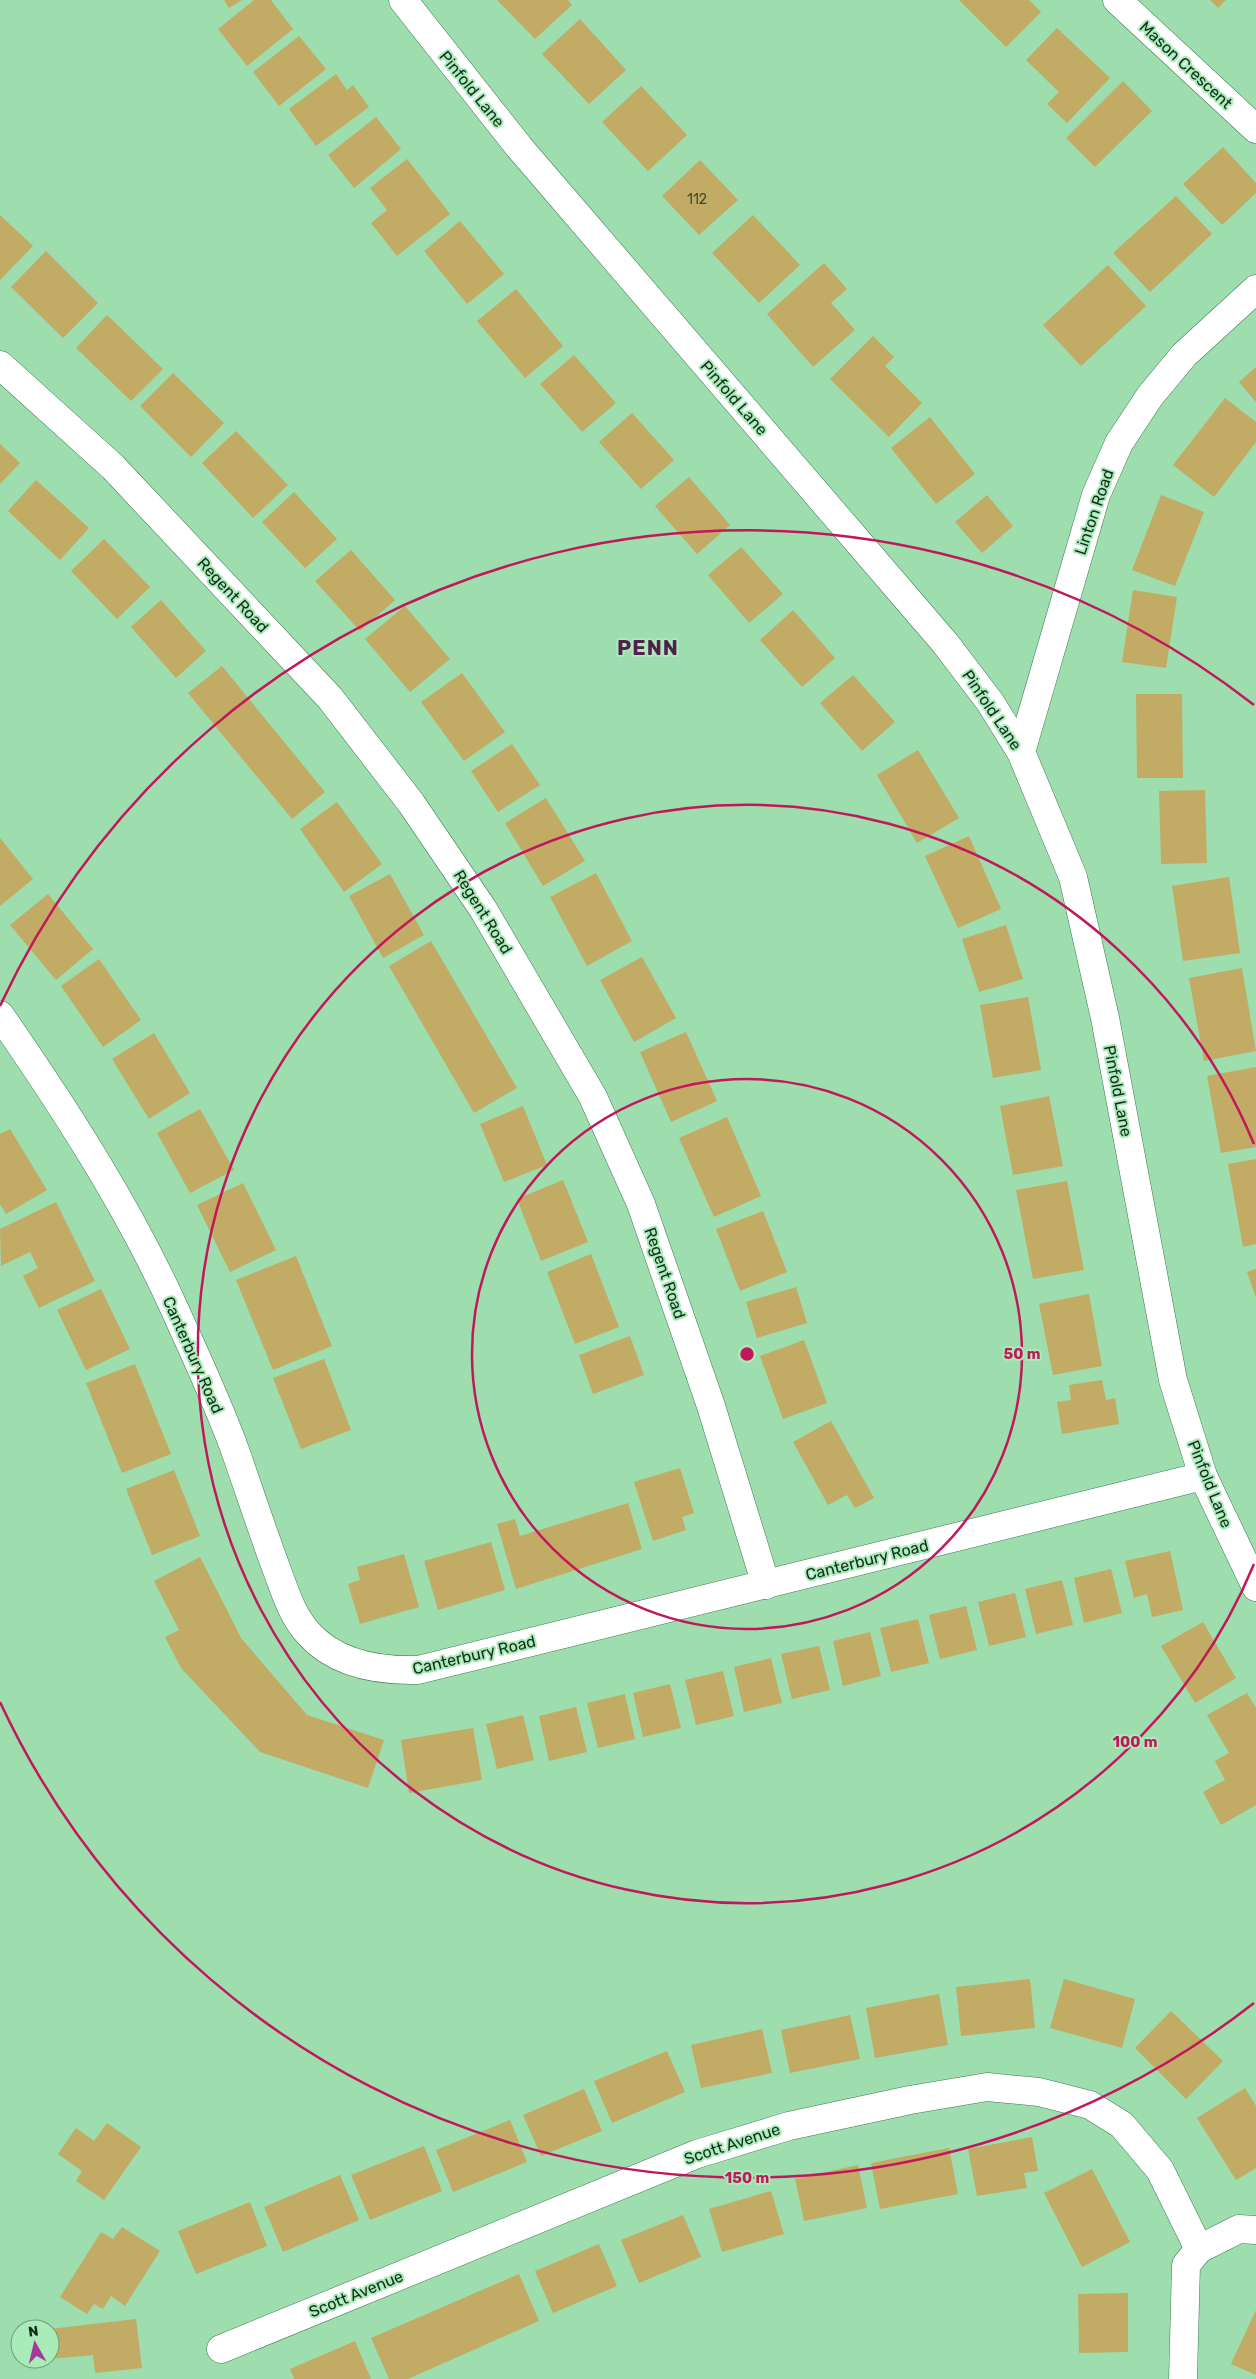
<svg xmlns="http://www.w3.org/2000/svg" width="1256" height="2379" viewBox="0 0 1256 2379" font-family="Rubik,sans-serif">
<rect width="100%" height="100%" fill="#9dddae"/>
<g fill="#c2ab65">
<path d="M224,0H242L229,8Z"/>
<path d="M254,0H271L293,29L247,66L218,29Z"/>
<path d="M497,0H568L572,5L535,39Z"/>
<path d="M959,0H1029L1041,12L1006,47Z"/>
<path d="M1210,0H1226L1218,8Z"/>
<path d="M580,19L626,70L589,104L542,54Z"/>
<path d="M1057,28L1110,78L1067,123L1047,104L1059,92L1026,60Z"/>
<path d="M299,36L326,69L279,106L253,72Z"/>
<path d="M336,74L347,90L353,85L369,107L316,146L289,109Z"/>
<path d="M1123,81L1152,111L1095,167L1066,138Z"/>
<path d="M641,86L687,135L648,171L602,122Z"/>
<path d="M376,117L401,149L354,188L328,155Z"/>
<path d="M1223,147L1256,183V193L1222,225L1183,184Z"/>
<path d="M407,159L450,214L397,256L371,223L387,210L370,188Z"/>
<path d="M700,160L738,200L699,235L662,196Z"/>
<path d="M1176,196L1212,234L1150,292L1113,253Z"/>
<path d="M0,215L33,246L0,280Z"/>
<path d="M753,215L800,265L759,303L712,253Z"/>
<path d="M460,221L504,274L467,304L424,251Z"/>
<path d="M46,251L98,303L63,338L11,287Z"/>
<path d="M824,263L847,289L831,303L855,330L813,367L767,314Z"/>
<path d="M1108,265L1146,306L1081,366L1043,325Z"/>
<path d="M516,289L563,346L525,378L477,321Z"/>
<path d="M107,315L163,369L131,401L76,348Z"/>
<path d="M873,336L894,357L885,366L922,403L889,437L830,379Z"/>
<path d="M574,355L616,403L582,432L540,384Z"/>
<path d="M1256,367V402L1239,382Z"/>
<path d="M173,373L224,423L191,457L140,406Z"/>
<path d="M1225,398L1256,422V442L1214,497L1173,465Z"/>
<path d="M632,413L674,460L641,489L599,442Z"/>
<path d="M930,417L975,474L936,504L891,448Z"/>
<path d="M236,431L288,485L253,518L202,463Z"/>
<path d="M0,444L20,463L0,484Z"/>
<path d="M689,477L730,525L697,554L655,506Z"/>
<path d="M36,480L89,528L60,560L8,511Z"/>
<path d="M294,492L337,539L305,568L262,522Z"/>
<path d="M987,495L1013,526L982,553L955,522Z"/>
<path d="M1161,495L1204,512L1175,586L1132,570Z"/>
<path d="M104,539L150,587L117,619L71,571Z"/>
<path d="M741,547L783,594L749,623L708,575Z"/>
<path d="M351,550L395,600L360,631L315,581Z"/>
<path d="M1133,590L1177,597L1166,668L1122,662Z"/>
<path d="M161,600L206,651L176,678L131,627Z"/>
<path d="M405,606L450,659L410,692L365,639Z"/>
<path d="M793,610L835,658L802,687L760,640Z"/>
<path d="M222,666L325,792L292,819L188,693Z"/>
<path d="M462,673L505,732L464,761L421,702Z"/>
<path d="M853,675L895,722L862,751L820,703Z"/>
<path d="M1136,694H1182L1183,778H1137Z"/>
<path d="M512,744L540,785L498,812L471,771Z"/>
<path d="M918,750L959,818L917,843L877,775Z"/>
<path d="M1205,790L1207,863L1161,864L1159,791Z"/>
<path d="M546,798L585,861L543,886L505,823Z"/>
<path d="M337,802L382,864L344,892L300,829Z"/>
<path d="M969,836L1001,909L958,928L925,856Z"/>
<path d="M0,838L33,879L0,906Z"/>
<path d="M596,873L632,941L587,966L550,897Z"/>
<path d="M390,874L424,935L383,958L349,896Z"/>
<path d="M1229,877L1240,953L1183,961L1172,886Z"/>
<path d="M48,894L93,949L56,980L10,925Z"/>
<path d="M1006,925L1023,979L979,992L962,939Z"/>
<path d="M431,941L517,1088L474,1113L389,966Z"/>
<path d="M642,957L676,1018L634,1042L600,980Z"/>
<path d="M99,959L141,1020L103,1047L61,986Z"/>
<path d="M1242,968L1256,1051L1204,1061L1189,978Z"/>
<path d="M1028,997L1041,1070L993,1078L980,1005Z"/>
<path d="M686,1032L717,1101L671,1122L640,1052Z"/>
<path d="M154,1033L190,1093L149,1119L112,1059Z"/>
<path d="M1256,1067V1147L1221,1153L1207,1076Z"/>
<path d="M1049,1096L1063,1166L1013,1175L1000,1106Z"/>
<path d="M523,1106L547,1165L504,1182L480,1124Z"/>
<path d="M200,1109L234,1170L190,1193L157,1133Z"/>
<path d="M727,1117L761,1196L714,1217L679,1138Z"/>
<path d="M10,1129L47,1190L6,1214L0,1204V1134Z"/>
<path d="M1256,1159V1244L1243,1247L1228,1164Z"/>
<path d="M563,1180L588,1242L541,1261L517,1199Z"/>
<path d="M1067,1181L1084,1270L1033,1279L1016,1190Z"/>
<path d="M243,1183L276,1250L230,1272L197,1205Z"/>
<path d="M56,1202L95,1281L39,1308L23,1276L38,1268L30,1252L1,1266L0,1229Z"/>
<path d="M763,1211L787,1272L740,1291L716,1229Z"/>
<path d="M591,1254L619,1327L575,1344L547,1272Z"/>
<path d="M296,1256L332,1346L273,1370L236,1280Z"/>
<path d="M1256,1269V1298L1247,1272Z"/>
<path d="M796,1287L807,1323L757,1338L746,1302Z"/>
<path d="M101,1289L130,1349L86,1370L57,1310Z"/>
<path d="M1089,1294L1102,1366L1053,1375L1039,1304Z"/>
<path d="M630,1336L644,1375L593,1394L579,1355Z"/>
<path d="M804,1340L827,1403L783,1419L760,1356Z"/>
<path d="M324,1359L351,1430L301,1449L273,1378Z"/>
<path d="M135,1364L171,1454L122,1473L86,1383Z"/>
<path d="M1102,1380L1106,1400L1115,1398L1119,1424L1062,1434L1057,1402L1071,1400L1069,1385Z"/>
<path d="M831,1421L874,1498L855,1508L847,1495L828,1505L793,1442Z"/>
<path d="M680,1468L694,1513L682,1517L686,1530L653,1541L634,1482Z"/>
<path d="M174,1470L200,1536L152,1555L126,1489Z"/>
<path d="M628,1503L642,1549L516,1589L497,1524L515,1519L520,1536Z"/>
<path d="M491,1542L505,1590L438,1610L424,1561Z"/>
<path d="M1170,1551L1183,1610L1152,1617L1147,1594L1134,1598L1125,1561Z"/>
<path d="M404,1554L419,1607L360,1624L348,1584L360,1580L357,1567Z"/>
<path d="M200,1557L241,1638L307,1715L384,1740L368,1788L260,1752L181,1668L165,1637L179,1630L154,1581Z"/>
<path d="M1111,1569L1122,1613L1084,1623L1074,1578Z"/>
<path d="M1062,1580L1073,1625L1036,1634L1025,1589Z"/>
<path d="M1015,1593L1026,1637L989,1646L978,1602Z"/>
<path d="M966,1606L977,1650L940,1659L929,1615Z"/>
<path d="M918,1619L929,1663L891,1672L880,1628Z"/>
<path d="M1203,1622L1236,1678L1195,1703L1161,1646Z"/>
<path d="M870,1632L881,1676L843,1686L833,1641Z"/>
<path d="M819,1646L830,1690L792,1699L781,1654Z"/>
<path d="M771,1658L782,1703L744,1712L734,1667Z"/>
<path d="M723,1671L734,1716L696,1725L685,1680Z"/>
<path d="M670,1684L681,1728L643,1737L633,1693Z"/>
<path d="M1247,1693L1256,1708V1805L1221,1825L1203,1792L1225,1780L1215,1761L1229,1753L1207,1715Z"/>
<path d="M625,1694L635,1739L598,1748L587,1703Z"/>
<path d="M576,1707L587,1752L549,1761L539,1716Z"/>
<path d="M523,1715L534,1760L497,1769L486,1724Z"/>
<path d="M473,1728L482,1780L409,1793L401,1740Z"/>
<path d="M1030,1979L1035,2028L961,2036L956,1987Z"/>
<path d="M1064,1979L1135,1999L1122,2048L1050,2028Z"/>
<path d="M939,1994L948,2045L875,2058L866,2008Z"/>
<path d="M1171,2011L1223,2061L1186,2099L1135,2048Z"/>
<path d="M850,2015L860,2059L790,2073L781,2030Z"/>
<path d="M762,2029L772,2073L701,2088L691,2045Z"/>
<path d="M667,2051L685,2092L612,2123L594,2081Z"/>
<path d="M1245,2088L1256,2106V2168L1236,2180L1197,2118Z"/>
<path d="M584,2089L602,2131L541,2156L523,2115Z"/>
<path d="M510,2120L527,2162L453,2192L436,2150Z"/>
<path d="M107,2123L141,2147L104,2200L76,2181L82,2171L58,2154L76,2128L94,2141Z"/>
<path d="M1032,2137L1038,2171L1024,2173L1027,2188L977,2196L968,2149Z"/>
<path d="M424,2146L442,2191L370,2220L351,2175Z"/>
<path d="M949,2148L958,2194L880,2209L871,2163Z"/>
<path d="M858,2165L867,2208L804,2221L795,2179Z"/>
<path d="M1092,2169L1130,2242L1082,2267L1044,2193Z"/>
<path d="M340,2175L359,2220L283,2252L264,2207Z"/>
<path d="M771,2191L784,2234L722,2252L709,2209Z"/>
<path d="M250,2202L267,2246L196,2274L178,2231Z"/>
<path d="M683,2215L701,2257L639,2283L621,2240Z"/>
<path d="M122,2227L160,2251L125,2306L111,2296L103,2309L94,2304L87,2314L60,2297L101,2232L113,2239Z"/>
<path d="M599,2244L617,2286L553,2313L535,2271Z"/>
<path d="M519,2274L539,2321L408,2379H389L371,2338Z"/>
<path d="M1128,2293V2352L1079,2353L1078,2294Z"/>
<path d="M1256,2310V2375L1231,2364Z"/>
<path d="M136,2319L142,2368L95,2373L93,2355L50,2359V2329Z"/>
<path d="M355,2341L371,2379H294L290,2369Z"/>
</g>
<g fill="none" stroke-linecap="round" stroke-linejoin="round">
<g stroke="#3d7b51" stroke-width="29">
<g id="minor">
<path d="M403,0L519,147L945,643L990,702L1021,752L1073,877L1105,1018L1173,1380L1203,1476L1256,1587"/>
<path d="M1117,0L1256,129"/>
<path d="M0,365L113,467L330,698L411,803L483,909L593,1097L641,1204L711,1406L766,1585"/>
<path d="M1021,752L1096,495L1119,443L1150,396L1184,355L1256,289"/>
<path d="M0,1015C65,1109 128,1206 175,1310C196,1357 219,1405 236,1453C250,1493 263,1533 278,1573C286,1595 293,1617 309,1634C337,1665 379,1671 418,1670L1203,1476"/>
<path d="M221,2349L697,2154L789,2126L910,2100L987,2087L1039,2092L1090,2105L1122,2125L1160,2170L1199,2249"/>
<path d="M1183,2379L1186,2265L1199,2249L1239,2229L1256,2230"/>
</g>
</g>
<use href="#minor" stroke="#fff" stroke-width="28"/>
</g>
<g fill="none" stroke="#c2185b" stroke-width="2.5">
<circle cx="747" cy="1354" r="275"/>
<path d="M1254 1564A549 549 0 1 1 1254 1144"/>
<path d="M1254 2003A824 824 0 0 1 0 1702M0 1006A824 824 0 0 1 1254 705"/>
</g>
<g text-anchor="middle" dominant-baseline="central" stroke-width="4" stroke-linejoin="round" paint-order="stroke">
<g font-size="14" fill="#3f4c2e">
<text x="697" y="199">112</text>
</g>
<g font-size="16" fill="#132d1b" stroke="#aaebba">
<text transform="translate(1186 65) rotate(43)">Mason Crescent</text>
<text transform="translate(472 89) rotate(51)">Pinfold Lane</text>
<text transform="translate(734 398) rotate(49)">Pinfold Lane</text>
<text transform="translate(1094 512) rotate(-71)">Linton Road</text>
<text transform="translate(233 595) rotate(47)">Regent Road</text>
<text transform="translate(992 710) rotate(56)">Pinfold Lane</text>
<text transform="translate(483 912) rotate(58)">Regent Road</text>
<text transform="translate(1118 1091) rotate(79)">Pinfold Lane</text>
<text transform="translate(665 1273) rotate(71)">Regent Road</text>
<text transform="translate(193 1355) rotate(66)">Canterbury Road</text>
<text transform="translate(1210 1484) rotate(68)">Pinfold Lane</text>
<text transform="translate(867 1560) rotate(-14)">Canterbury Road</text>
<text transform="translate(474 1655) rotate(-13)">Canterbury Road</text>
<text transform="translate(732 2144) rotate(-18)">Scott Avenue</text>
<text transform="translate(356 2294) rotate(-22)">Scott Avenue</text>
</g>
<g font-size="21" font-weight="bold" letter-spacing="1" fill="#531f4d" stroke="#aaebba">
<text x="648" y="647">PENN</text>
</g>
</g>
<circle cx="747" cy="1354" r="8" fill="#c2185b" stroke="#aaebba" stroke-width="2.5"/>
<g font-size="15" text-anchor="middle" font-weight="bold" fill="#c2185b" stroke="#aaebba" stroke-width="4" stroke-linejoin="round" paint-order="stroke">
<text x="1022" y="1359">50 m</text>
<text x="1135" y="1747">100 m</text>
<text x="747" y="2183">150 m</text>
</g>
<g transform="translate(35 2344) rotate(352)"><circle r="24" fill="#aaebba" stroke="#6e9f7a"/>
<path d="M0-4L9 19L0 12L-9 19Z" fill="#a43999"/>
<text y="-8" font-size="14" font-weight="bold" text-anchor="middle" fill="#132d1b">N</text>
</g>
</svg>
